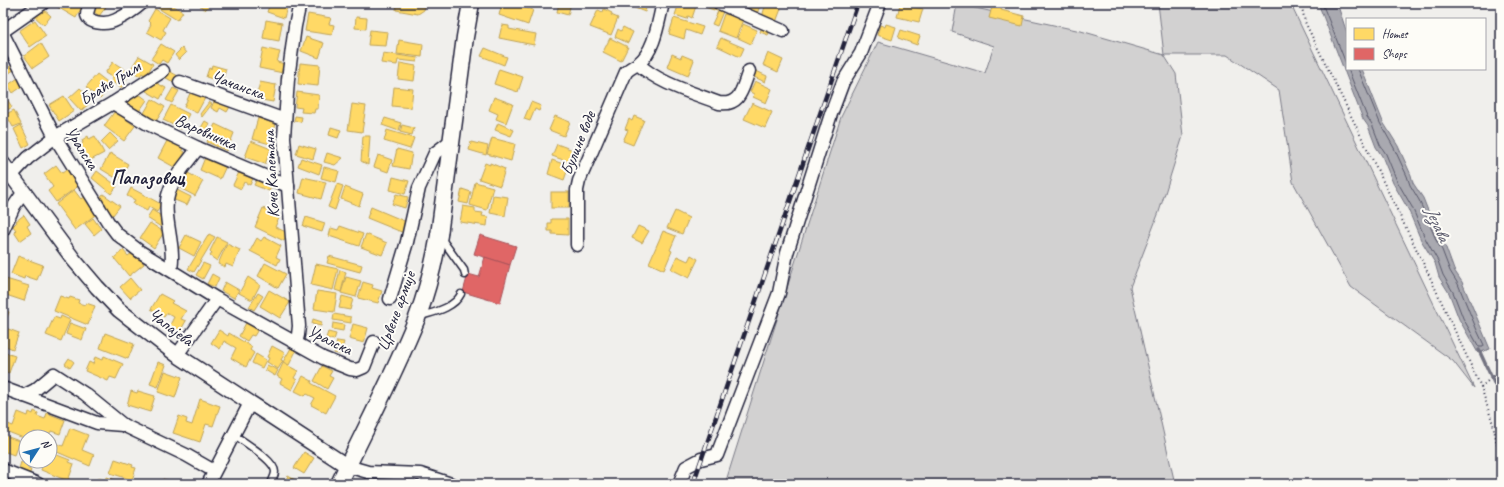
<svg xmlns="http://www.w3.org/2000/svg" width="1504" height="487" viewBox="0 0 1504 487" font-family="Caveat,sans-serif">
<rect width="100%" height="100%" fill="#f0efec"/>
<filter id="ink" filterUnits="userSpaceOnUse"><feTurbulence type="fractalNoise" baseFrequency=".025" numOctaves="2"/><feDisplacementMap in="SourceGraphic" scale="8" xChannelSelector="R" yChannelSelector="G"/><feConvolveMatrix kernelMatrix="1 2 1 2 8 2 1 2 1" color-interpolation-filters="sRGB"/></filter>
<g filter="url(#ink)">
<path fill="#d2d1d1" stroke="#7a7a86" d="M1158,3H1290L1474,388L1453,361L1351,287L1293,182L1279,90L1227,55H1164L1176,74L1183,136L1159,212L1130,287L1175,484H725L841,117L878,42L985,73L994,46L952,32L957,4L1081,31L1164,55Z"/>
<path fill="#a9a9b0" stroke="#737381" d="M1318,3H1337L1347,33V69H1362L1383,122L1398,146L1411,175L1413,183L1423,198L1440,241L1446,248L1454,270L1462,282L1490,349L1478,353L1459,319L1449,293L1439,277L1435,263L1421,240L1408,209L1393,183L1382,156L1376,147L1368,126L1363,119Z"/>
<g fill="#ffd966" stroke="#bda259">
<path d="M56,3H84L76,18L54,5Z"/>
<path d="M97,3H109L99,16L92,10Z"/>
<path d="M154,3H169L183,12L177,20L153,5Z"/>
<path d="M197,3H211L205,10Z"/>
<path d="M270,3H288L284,18L267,12Z"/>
<path d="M314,3H327L326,6Z"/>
<path d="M397,3H426L424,10L418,14L396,10Z"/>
<path d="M506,3H513L533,10L528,25L499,15L502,4L505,5Z"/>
<path d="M559,3H571L568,15L557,12Z"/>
<path d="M628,3H644L647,4L645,12L627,5Z"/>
<path d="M679,3H697L692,18L688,16L687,19L675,15Z"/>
<path d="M707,3H714L719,5L717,11L705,7Z"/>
<path d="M741,3H761L757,14L739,8Z"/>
<path d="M766,3L781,9L776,22L762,17Z"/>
<path d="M968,3H983L982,6Z"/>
<path d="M993,3H1003L1001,10L1024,16L1022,26L989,18Z"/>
<path d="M900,4L923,9L919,22L897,17Z"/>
<path d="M41,7L51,16L44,25L34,16Z"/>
<path d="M720,7L724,9L717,26L712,24Z"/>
<path d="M155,9L170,18L163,30L166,32L161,40L147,32L151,24L148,21Z"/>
<path d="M604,9L612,13L611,15L618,18L611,35L590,27L598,10L603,12Z"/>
<path d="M729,11L744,17L736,38L718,31L724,14L728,15Z"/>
<path d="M308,14L331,18L329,24L334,25L332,35L305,31Z"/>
<path d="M356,17L367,18L366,29L355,28Z"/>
<path d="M674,18L703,27L700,35L686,30L684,39L669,34Z"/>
<path d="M35,20L46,36L30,47L19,31Z"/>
<path d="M266,20L282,23L279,41L263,38Z"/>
<path d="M743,24L757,30L751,44L738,38Z"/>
<path d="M886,24L896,27L892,40L877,35L880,25L885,27Z"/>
<path d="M502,25L509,26V29L536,34L534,45L499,38Z"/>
<path d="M763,25L771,29L768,35L760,32Z"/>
<path d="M623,27L633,32L628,43L615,37L618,29L621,31Z"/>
<path d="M370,30L388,32L386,46L368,45Z"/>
<path d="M901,30L920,36L917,45L898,38Z"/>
<path d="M306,37L324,43L319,58L301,51Z"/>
<path d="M610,38L628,47L621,61L603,52Z"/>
<path d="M721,38L744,48L740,57L717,46Z"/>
<path d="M399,40L423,44L422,57L397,54Z"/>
<path d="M41,43L49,57L33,68L24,56Z"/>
<path d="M161,44L174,52L167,63L162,60L159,64L151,59Z"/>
<path d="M182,48L186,53L179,60L175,55Z"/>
<path d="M263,48L280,52L277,62L285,64L283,73L259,68Z"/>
<path d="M485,48L507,57L504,65L481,56Z"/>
<path d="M383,53L418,58L417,62L398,60L397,65L381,63Z"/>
<path d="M768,53L783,60L778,72L763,65Z"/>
<path d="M672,54L681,58L682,55L694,60L688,76L667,67Z"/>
<path d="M139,56L153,64L146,76L142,73L140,76L130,70Z"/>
<path d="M113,62L130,73L121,88L111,81L113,78L105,73Z"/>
<path d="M300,63L320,65L318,86L298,84Z"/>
<path d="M400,63L416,66L414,81L398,79Z"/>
<path d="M12,65L15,69L5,76L3,71Z"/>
<path d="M212,65L226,69L222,82L206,77L209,68L211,69Z"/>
<path d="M499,69L523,77L518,92L494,84Z"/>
<path d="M754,70L767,76L765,82L752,76Z"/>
<path d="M169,71L178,76L175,83L161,75Z"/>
<path d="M97,74L111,85L100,99L86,87Z"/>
<path d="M18,78L23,86L13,93L8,85Z"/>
<path d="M151,80L166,88L160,99L146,91Z"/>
<path d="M4,81L9,88L3,92V82Z"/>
<path d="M755,81L772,89L766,103L753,97L754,94L750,92Z"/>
<path d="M260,82L276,85L273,102L256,99Z"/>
<path d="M394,87L413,89L411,108L392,106Z"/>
<path d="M80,88L93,100L81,111L69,98Z"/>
<path d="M173,88L179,91L172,103L166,100Z"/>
<path d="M135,91L147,100L138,113L126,105Z"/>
<path d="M191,91L205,98L197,113L184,107Z"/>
<path d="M297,92L319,95L318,109H315L314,113L301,112L302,108L295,107Z"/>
<path d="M3,93L12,107L3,113Z"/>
<path d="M64,96L74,111L59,121L49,105Z"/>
<path d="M216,97L231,105L227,112L220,108L218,112L211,108Z"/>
<path d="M494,97L513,104L506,123L496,119L498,114L489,110Z"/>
<path d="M152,99L165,107L155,123L143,115Z"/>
<path d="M209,102L212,104L202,117L200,114Z"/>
<path d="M531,102L541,106L539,111L535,109L530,121L524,119Z"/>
<path d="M752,103L772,112L765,128L744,119Z"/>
<path d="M352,104L366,106L362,132L348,130Z"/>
<path d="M171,105L189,114L181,129L163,120Z"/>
<path d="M14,110L21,124L13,127L6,114Z"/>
<path d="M115,111L135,126L124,141L104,126Z"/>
<path d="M295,116L302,117L301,122L294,121Z"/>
<path d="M555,116L570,122L564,136L549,130Z"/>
<path d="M634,116L644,120L633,145L623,141L628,130L625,129L629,119L632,121Z"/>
<path d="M258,118L276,124L270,144L252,139Z"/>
<path d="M385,118L401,123L399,131L382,125Z"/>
<path d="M205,121L210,124L204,134L199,131Z"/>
<path d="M498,123L514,130L511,136L495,130Z"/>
<path d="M215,124L234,133L227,151L207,142Z"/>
<path d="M21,125L30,144L23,148L14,129Z"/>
<path d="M402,125L414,128L412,135L400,132Z"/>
<path d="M331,127L341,130L338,138L329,135Z"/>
<path d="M387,130L414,138L410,149L384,141Z"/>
<path d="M110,133L118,141L108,150L101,142Z"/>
<path d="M88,136L89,139L95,136L104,153L87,162L78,146L83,143L82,140Z"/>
<path d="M363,136H370L368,165L361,161Z"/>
<path d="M169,137L185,146L182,150L185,152L176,168L158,158Z"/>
<path d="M492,138L515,144L511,161L487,154Z"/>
<path d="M251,141L271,149L265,164L245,157Z"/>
<path d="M471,142L488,146L486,155L469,150Z"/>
<path d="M299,144L316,149L313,159L296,154Z"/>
<path d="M557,144L573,150L569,162L552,156Z"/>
<path d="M397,149L412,153L409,169L393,166Z"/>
<path d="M110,153L128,164L119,180L101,169Z"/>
<path d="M327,153L343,158L335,165L324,162Z"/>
<path d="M206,155L227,164L220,179L200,170Z"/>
<path d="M378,155L392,160L388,172L374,167Z"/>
<path d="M301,158L322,165L319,174L298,166Z"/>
<path d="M552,160L569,166L564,180L548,174Z"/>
<path d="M485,163L490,165V163L505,169L500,186L479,179Z"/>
<path d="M56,165L62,173L68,169L80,185L56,202L48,191L53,187L44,174Z"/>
<path d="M324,167L339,171L336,182L321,178Z"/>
<path d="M240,170L254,176L250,185L244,182L241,189L233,185Z"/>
<path d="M97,171L117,186L111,194L92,178Z"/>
<path d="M188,173L203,181L195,196L180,188Z"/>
<path d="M258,177L273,184L269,191L254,185Z"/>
<path d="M303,177L326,182L321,199L299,193Z"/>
<path d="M393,177L409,181L405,194L390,190Z"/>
<path d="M475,182L493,187L487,210L470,205Z"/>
<path d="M337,184L343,186L335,210L328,207Z"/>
<path d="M345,187L363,194L359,206L341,199Z"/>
<path d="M131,188L161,204L157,212L149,207L147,211L133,204L135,200L127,196Z"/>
<path d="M462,189L471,192L468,204L459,202Z"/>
<path d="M74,190L81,199L88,193L98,213L75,230L56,204Z"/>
<path d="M177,190L191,197L187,205L172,199Z"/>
<rect x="551" y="192" width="18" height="16"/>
<path d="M103,194L120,206L113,215L103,208L106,204L99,199Z"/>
<path d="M396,194L408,197L405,208L392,204Z"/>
<path d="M493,195L508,197L505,216L490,213Z"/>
<path d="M463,206L475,208V212L483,213L482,216L488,217L487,226L460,222Z"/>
<path d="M371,207L409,223L404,233L367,218Z"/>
<path d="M263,208L280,216L275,227L288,233L284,241L255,227Z"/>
<path d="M152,210L166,219L161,227L147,218Z"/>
<path d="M675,211L689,218L682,234L667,228Z"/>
<path d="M24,215L30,224L27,226L31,233L20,241L14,232L16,230L13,226L17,222L16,221Z"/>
<path d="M306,217L325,223L322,232L303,226Z"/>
<path d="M93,218L101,229L94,235L85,224Z"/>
<path d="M551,219H568V235L552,234V231H548V223H551Z"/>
<path d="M150,223L164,232L154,248L140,238Z"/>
<path d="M340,226L363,234L359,246L329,236L331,228L338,230Z"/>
<path d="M638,226L649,231L642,243L632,238Z"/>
<path d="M663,231L676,236L670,250L672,251L664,270L649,263Z"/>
<path d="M209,234L215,237L194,272L188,269Z"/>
<path d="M366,234L387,243L382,255L361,247Z"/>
<path d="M186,235L201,242L194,256L179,248Z"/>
<path d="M217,237L227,242L217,261L210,256L212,253L210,251Z"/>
<path d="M264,237L281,246L276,257L280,259L277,265L250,251L257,238L261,241Z"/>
<path d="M227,244L240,250L233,267L226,264L225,267L218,264Z"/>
<path d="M123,250L128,256L132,253L137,259L139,257L144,264L129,276L114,258Z"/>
<path d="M691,255L698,259L689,278L671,269L677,256L688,261Z"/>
<path d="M18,256L43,265L37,280L25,276L24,279L11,274Z"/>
<path d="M329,256L362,265L360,272L327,263Z"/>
<path d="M203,263L210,266L203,279L196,275Z"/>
<path d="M265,263L286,274L278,288L258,276Z"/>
<path d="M316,264L338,269L333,290L311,285Z"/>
<path d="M340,270L346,272L341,292L335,290Z"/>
<path d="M212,274L219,278L215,287L207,284Z"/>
<path d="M248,277L260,285L252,300L239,293Z"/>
<path d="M346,277L361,281L356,297L341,293Z"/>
<path d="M130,278L140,290L130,298L120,287Z"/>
<path d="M6,279L29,286L24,301L3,294V288Z"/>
<path d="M225,282L239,290L234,298L221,291Z"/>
<path d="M363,282L373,285L372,288L382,291L378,303L358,298Z"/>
<path d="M269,290L290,302L280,318L260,306Z"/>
<path d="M317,291L337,294L334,312L314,309Z"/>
<path d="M258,293L263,296L254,310L249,307Z"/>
<path d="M160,294L173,301L171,303L186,311L181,319L186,321L179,333L169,327L174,317L167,313L164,317L151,309Z"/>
<path d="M60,296L69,299L70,297L79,300L78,303L85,305L86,303L95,306L88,325L54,311Z"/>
<path d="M342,296L353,299L350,310L339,308Z"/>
<path d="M3,310L9,312L6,320L3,319Z"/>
<path d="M334,314L351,317V323L333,320Z"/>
<path d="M61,316L70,320L61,341L46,335L54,317L60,319Z"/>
<path d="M313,319L322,322L321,326L312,324Z"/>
<path d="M247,321L259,328L254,336L251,335L247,341L239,336Z"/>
<path d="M70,323L86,329L82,340L66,334Z"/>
<path d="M333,323L344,325L343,331L332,329Z"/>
<path d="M353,324L368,328L364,343L349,339Z"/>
<path d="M3,327L19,333L13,349L3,345Z"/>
<path d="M219,330L228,336L229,333L252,347L250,350L254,353L246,367L231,358L236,348L224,341L220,349L211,343Z"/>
<path d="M328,332L336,334L334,340L326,338Z"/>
<path d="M105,333L134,344L128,359L100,348Z"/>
<path d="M337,341L344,342L342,349L348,350L347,355L334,353Z"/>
<path d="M272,346L285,353L281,360L283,361L278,369L267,362L269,358L267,357Z"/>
<path d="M291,348L296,351L289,365L283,362Z"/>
<path d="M3,352L15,356L9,373L3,371Z"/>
<path d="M256,354L266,360L262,368L252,363Z"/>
<path d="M104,356L123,364L116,379L110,377L108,381L85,371L89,362L93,364L95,357L102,360Z"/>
<path d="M69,358L74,362L70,368L65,364Z"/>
<path d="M158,362L166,365L158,387L150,384Z"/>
<path d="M283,363L298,371L294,378L297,380L292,390L280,383L282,379L277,376Z"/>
<path d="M267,365L278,370L275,376L265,370Z"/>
<path d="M322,366L332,371L329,376L333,378L327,389L314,381Z"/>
<path d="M165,371L182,377L175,398L158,392Z"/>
<path d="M303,376L312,381L311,383L335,396L326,413L311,405L315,398L307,394L305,396L295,391Z"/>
<path d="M131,391L137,393L138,391L155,396L150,412L127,405Z"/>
<path d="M200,399L220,406L213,426L206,424L200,442L173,433L179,416L187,419L186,423L192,425Z"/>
<path d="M34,411L38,413L37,416L45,419L47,413L65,420L60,434L51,431L48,437L34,432L32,437H26V439L3,430V422L13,426L18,412L28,416L29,412L33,414Z"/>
<path d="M70,428L88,435L82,450L94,455L90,466L50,449V443L52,437L56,439L55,443L63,446Z"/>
<path d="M3,435L19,441L14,455L3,451Z"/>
<path d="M304,452L314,458L304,474L294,468Z"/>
<path d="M52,453L70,460L69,462L74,464L68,481L41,470L44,461H50Z"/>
<path d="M115,459L133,465L132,467L136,468L132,480L110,473Z"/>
<path d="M21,462L30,465L28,469L31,470L29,476L18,472Z"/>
<path d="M3,476L14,480L13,484H3Z"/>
<path d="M288,476L299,482L298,484H283Z"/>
<path d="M107,477L118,481L117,484H97L99,478L106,481Z"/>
<path d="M163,479L179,484H161Z"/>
</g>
<g fill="#e06666" stroke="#a75259">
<path d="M480,235L516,246L510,265L474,254Z"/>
<path d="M485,257L510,265L500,303L463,292L468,274L479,277Z"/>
</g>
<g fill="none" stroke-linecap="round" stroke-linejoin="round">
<g stroke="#58586a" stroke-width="1">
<path d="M1322,3L1347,66"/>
<path d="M1348,69L1367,117L1372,124L1380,145L1386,154L1397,181L1412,207L1425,238L1438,261L1443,275L1453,292L1463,318L1479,347H1483L1484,345L1476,328L1458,284L1450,271L1442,250L1437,242L1419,200L1410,185L1407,176L1394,148L1380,123L1358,69"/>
</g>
<path stroke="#737381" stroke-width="3.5" d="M1479,350L1495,385L1501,384"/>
<g stroke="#22223b" stroke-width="9">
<g id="service">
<path d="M441,238L464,270L465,275"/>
<path d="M421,316C434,312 454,308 461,294"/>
<path d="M233,434C242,441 275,460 275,472C275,476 272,480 271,484"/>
</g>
</g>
<g stroke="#22223b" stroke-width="15">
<g id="minor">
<path d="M90,3C89,7 87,11 87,15C90,25 109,24 116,20C125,16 134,10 142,3"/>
<path d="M719,3L783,31"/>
<path d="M3,31L43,3"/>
<path d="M3,34L55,137L108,222L117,234L139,251L217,299L177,355"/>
<path d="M638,64C660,84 691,92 719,103C741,106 742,88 749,71"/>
<path d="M180,82L285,120"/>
<path d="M113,103L148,124L198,148L288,186"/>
<path d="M11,176L28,158L55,137L113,103L163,71"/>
<path d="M3,230L14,206L23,193"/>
<path d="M577,245V190L579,181L626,72C630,68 635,66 639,63C655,50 658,22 663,3"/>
<path d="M171,269C176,245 161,214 169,192C174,176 188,162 198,148"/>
<path d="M217,299L323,358L350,369L357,370L364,367L374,342"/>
<path d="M390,299L407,242L419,188L435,153L452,140"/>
<path d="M296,343L298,335L299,326L284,137L288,79L295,26L300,3"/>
<path d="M3,388L97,423L123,425"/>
<path d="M23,396L35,390L54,374L85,394L123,425L186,455L214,471"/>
<path d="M347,466L368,472L420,474L451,484"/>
<path d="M3,470L38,484"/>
<path d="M208,484L250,403"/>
<path d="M679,484L686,467L701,459L717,455L779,293L787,253L831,114L843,82L861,53L880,3"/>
</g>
</g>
<g stroke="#22223b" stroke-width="17">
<path id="tertiary" d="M3,164L74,260L97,287L119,310L177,355L347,466"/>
</g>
<g stroke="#22223b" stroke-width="19">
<path id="secondary" d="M339,484C365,429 394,375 417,318C427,292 434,263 439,235L465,37L471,3"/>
</g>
<g stroke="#22223b" stroke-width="2" stroke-dasharray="1 3" stroke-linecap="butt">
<path d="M1301,3L1305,22L1428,273L1481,387L1493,424L1501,464"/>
<path d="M1501,345L1500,346L1501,361"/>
<path d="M1481,387L1501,369"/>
</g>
<use href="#service" stroke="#fdfcf7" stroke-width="6"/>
<use href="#minor" stroke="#fdfcf7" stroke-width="12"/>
<use href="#tertiary" stroke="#fdfcf7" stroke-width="14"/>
<use href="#secondary" stroke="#fdfcf7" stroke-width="16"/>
<g stroke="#22223b" stroke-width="4.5">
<path id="rail" d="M693,484L858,3"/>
</g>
<use href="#rail" stroke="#fdfcf7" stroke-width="3" stroke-dasharray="9" stroke-linecap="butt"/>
</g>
</g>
<g text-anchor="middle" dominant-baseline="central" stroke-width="4" stroke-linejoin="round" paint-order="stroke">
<g font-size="17" fill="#22223b" stroke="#fdfcf7">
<text transform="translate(110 83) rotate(-32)">Браће Грим</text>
<text transform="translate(238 85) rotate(20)">Чачанска</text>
<text transform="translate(206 132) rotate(24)">Варовничка</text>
<text transform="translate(578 143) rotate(-68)">Булине воде</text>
<text transform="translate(82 148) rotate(58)">Уралска</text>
<text transform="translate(271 174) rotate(-93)">Коче Капетана</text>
<text transform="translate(396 311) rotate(-70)">Црвене армије</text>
<text transform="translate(171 327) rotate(37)">Чапајева</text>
<text transform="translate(330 340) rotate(26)">Уралска</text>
</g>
<g font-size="18" font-style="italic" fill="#58586a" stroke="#fdfcf7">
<text transform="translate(1438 224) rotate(66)">Језава</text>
</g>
<g font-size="19" font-weight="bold" fill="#22223b" stroke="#fdfcf7">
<text x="148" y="178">Папазовац</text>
</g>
</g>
<rect width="1504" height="487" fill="none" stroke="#fdfcf7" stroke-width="16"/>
<rect x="8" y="8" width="1488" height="471" fill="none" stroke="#22223b" stroke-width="1.5" filter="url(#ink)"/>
<rect x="1346" y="18" width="140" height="52" fill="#fdfcf7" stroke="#a5a5ac"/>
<rect x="1354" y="28" width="20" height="12" fill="#ffd966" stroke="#a5a5ac"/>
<text x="1382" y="38" font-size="12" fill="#22223b">Homes</text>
<rect x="1354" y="48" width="20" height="12" fill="#e06666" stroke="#a5a5ac"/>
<text x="1382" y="58" font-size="12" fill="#22223b">Shops</text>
<g transform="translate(38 449) rotate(54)"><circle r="19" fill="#fdfcf7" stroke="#a5a5ac"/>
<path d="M0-3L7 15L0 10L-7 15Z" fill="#1f6fb2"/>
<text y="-6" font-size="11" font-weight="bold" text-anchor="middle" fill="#22223b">N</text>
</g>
</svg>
